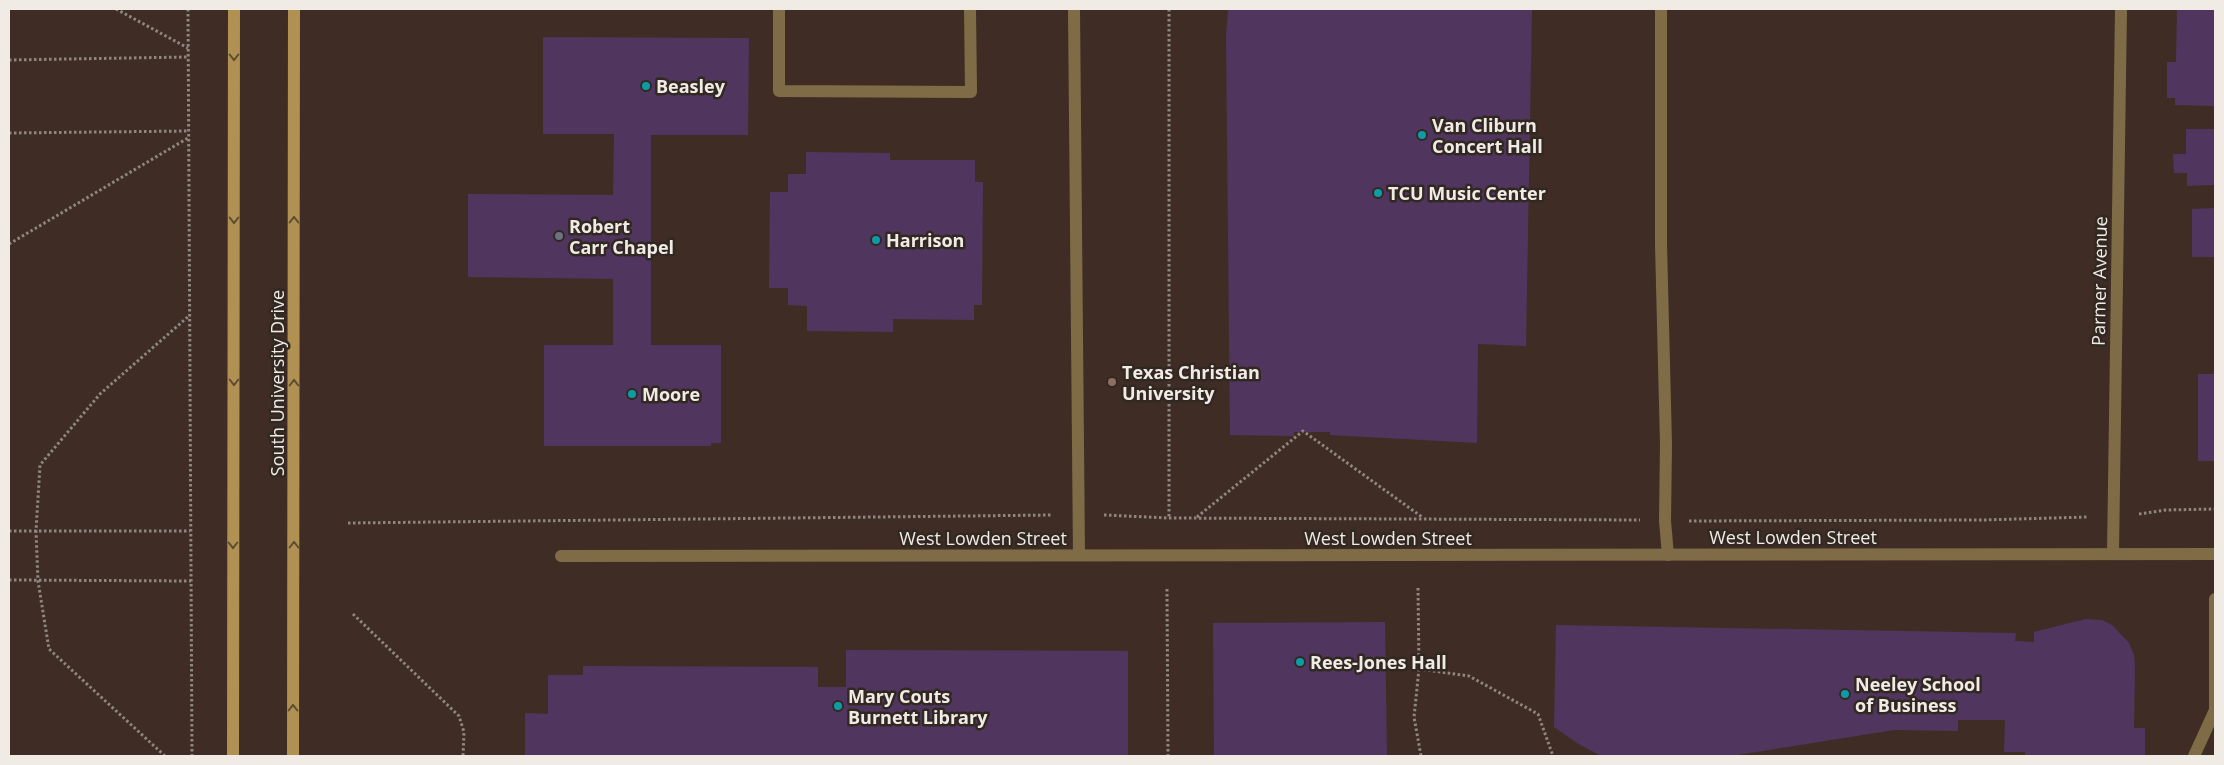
<svg xmlns="http://www.w3.org/2000/svg" width="2224" height="765" viewBox="0 0 2224 765" font-family="'Open Sans',sans-serif">
<rect width="100%" height="100%" fill="#322822"/>
<rect fill="#3f2d25" x="9" y="9" width="2206" height="747"/>
<g fill="#50365e">
<path d="M1228,9H1532L1526,346L1478,344L1477,443L1330,435V432H1294V436L1230,435L1226,37Z"/>
<path d="M2177,9H2215V106L2175,105V98H2167V62H2176Z"/>
<path d="M543,37L749,38L748,135H651V345H721V443H711V446H544V345H613V279L468,277V194L613,195L614,134H543Z"/>
<path d="M2186,129H2215V185L2187,186V173H2174L2173,154H2186Z"/>
<path d="M806,152L890,153V160H975V182H983L982,305H974V320L893,319V332L807,331V306L788,305V288H769L770,192H788V174H806Z"/>
<path d="M2215,208V257H2192V209Z"/>
<rect x="2198" y="374" width="17" height="87"/>
<path d="M2085,619L2102,620L2112,625L2129,643L2134,655L2135,669L2134,728H2145V756H2025V752H2004L2005,720H1958V731L1894,730L1731,756H1601L1577,743L1554,727L1556,625L2016,633L2015,641L2034,642V632Z"/>
<path d="M1385,622L1387,756H1214L1213,623Z"/>
<path d="M846,650L1128,651V756H525V713L548,714V675H583V666L818,667V687H846Z"/>
</g>
<g fill="none" stroke-linecap="round" stroke-linejoin="round">
<g stroke="#8e8681" stroke-width="3" stroke-dasharray="2.5 2.5" stroke-linecap="butt">
<path d="M116,9L188,48"/>
<path d="M188,9L192,756"/>
<path d="M1169,9V518"/>
<path d="M9,60L188,57"/>
<path d="M9,133L189,131"/>
<path d="M9,244L188,138"/>
<path d="M2139,514L2166,510L2215,509"/>
<path d="M1104,515L1169,518L1640,520"/>
<path d="M1197,517L1303,431L1422,517"/>
<path d="M1689,521L1983,520L2088,517"/>
<path d="M348,523L1053,515"/>
<path d="M9,531H190"/>
<path d="M9,580L191,581"/>
<path d="M1418,588L1419,669L1469,676L1538,714L1553,756"/>
<path d="M1167,589L1168,756"/>
<path d="M353,614L459,716L464,732L463,756"/>
<path d="M1419,669L1414,717L1421,756"/>
<path d="M165,756L49,649L38,581L36,531L40,465L100,394L190,315"/>
</g>
<g stroke="#7f6c46" stroke-width="12">
<path d="M779,9V91L971,92L970,9"/>
<path d="M1661,9V244L1666,444L1665,521L1668,555"/>
<path d="M2194,756L2215,710V599"/>
</g>
<g stroke="#7f6c46" stroke-width="12">
<path d="M1074,9L1079,555"/>
<path d="M2113,553L2121,9"/>
<path d="M561,556L2215,554"/>
</g>
<g stroke="#b09152" stroke-width="12">
<path d="M233,756L234,9"/>
<path d="M293,756L294,9"/>
</g>
</g>
<defs><path id="oneway-chevron" d="M-2-3.5L2.5 0L-2 3.5" fill="none" stroke-width="1.6" stroke-linecap="round" stroke-linejoin="round" transform="scale(1.25)"/></defs>
<g stroke="#5e4d33">
<use href="#oneway-chevron" transform="translate(234 57) rotate(90)"/>
<use href="#oneway-chevron" transform="translate(234 220) rotate(90)"/>
<use href="#oneway-chevron" transform="translate(294 220) rotate(-90)"/>
<use href="#oneway-chevron" transform="translate(234 382) rotate(90)"/>
<use href="#oneway-chevron" transform="translate(294 383) rotate(-90)"/>
<use href="#oneway-chevron" transform="translate(233 545) rotate(90)"/>
<use href="#oneway-chevron" transform="translate(294 545) rotate(-90)"/>
<use href="#oneway-chevron" transform="translate(293 708) rotate(-90)"/>
</g>
<g fill="#0f9aa8" stroke="#322822" stroke-width="2">
<circle cx="646" cy="86" r="5"/>
<circle cx="1422" cy="135" r="5"/>
<circle cx="1378" cy="193" r="5"/>
<circle cx="876" cy="240" r="5"/>
<circle cx="632" cy="394" r="5"/>
<circle cx="1300" cy="662" r="5"/>
<circle cx="1845" cy="694" r="5"/>
<circle cx="838" cy="706" r="5"/>
</g>
<circle fill="#6b7280" stroke="#322822" stroke-width="2" cx="559" cy="236" r="5"/>
<circle fill="#8d6e63" stroke="#322822" stroke-width="2" cx="1112" cy="382" r="5"/>
<g text-anchor="middle" dominant-baseline="central" stroke-width="5" stroke-linejoin="round" paint-order="stroke">
<g font-size="18" font-weight="bold" fill="#f1ebe6" stroke="#322822" text-anchor="start">
<text x="656" y="86">Beasley</text>
<text x="1432" y="125">Van Cliburn<tspan x="1432" dy="21">Concert Hall</tspan></text>
<text x="1388" y="193">TCU Music Center</text>
<text x="569" y="226">Robert<tspan x="569" dy="21">Carr Chapel</tspan></text>
<text x="886" y="240">Harrison</text>
<text x="1122" y="372">Texas Christian<tspan x="1122" dy="21">University</tspan></text>
<text x="642" y="394">Moore</text>
<text x="1310" y="662">Rees-Jones Hall</text>
<text x="1855" y="684">Neeley School<tspan x="1855" dy="21">of Business</tspan></text>
<text x="848" y="696">Mary Couts<tspan x="848" dy="21">Burnett Library</tspan></text>
</g>
<g font-size="18" fill="#f1ebe6" stroke="#322822">
<text transform="translate(2099 281) rotate(-89)">Parmer Avenue</text>
<text transform="translate(277 383) rotate(-90)">South University Drive</text>
<text x="1793" y="537">West Lowden Street</text>
<text x="983" y="538">West Lowden Street</text>
<text x="1388" y="538">West Lowden Street</text>
</g>
</g>
<rect width="2224" height="765" fill="none" stroke="#f1ebe6" stroke-width="20"/>
</svg>
